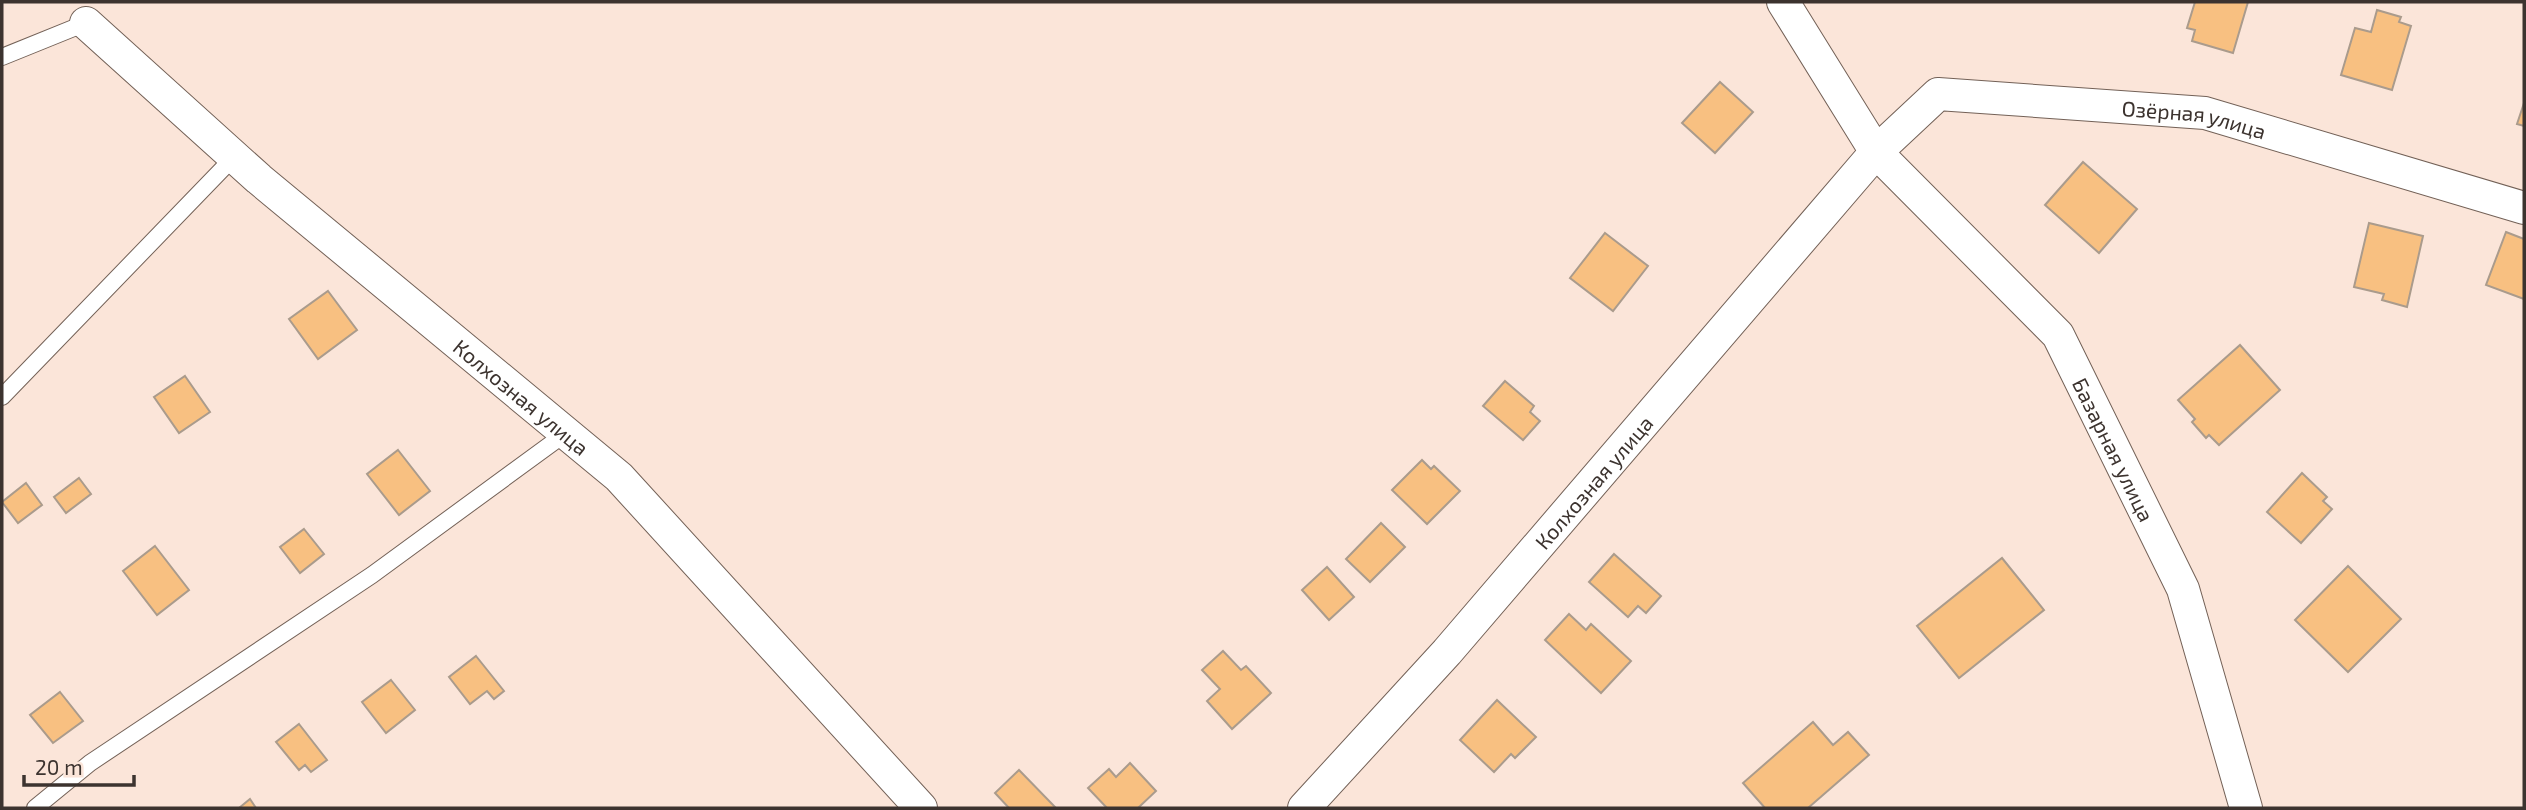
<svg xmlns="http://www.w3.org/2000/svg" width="2526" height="810" viewBox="0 0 2526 810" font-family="'Exo 2',sans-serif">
<rect width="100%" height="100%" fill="#fbe5d9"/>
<g fill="#f8c081" stroke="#aa9b8c" stroke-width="2">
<path d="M2195,2H2248L2233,53L2192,41L2195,30L2187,28Z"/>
<path d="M2377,10L2401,17L2399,22L2411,26L2392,90L2341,75L2355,28L2371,32Z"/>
<path d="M1720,82L1753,112L1715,153L1682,123Z"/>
<path d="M2524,103V126L2517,124Z"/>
<path d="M2083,162L2137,209L2099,253L2045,205Z"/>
<path d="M2369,223L2423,236L2407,307L2382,300L2384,294L2354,287Z"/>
<path d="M2506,232L2524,239V299L2486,285Z"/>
<path d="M1605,233L1648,266L1613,311L1570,278Z"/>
<path d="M328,291L357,330L318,359L289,319Z"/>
<path d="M2240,345L2280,390L2219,445L2209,435L2206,438L2192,422L2195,419L2178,400Z"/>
<path d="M185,376L210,412L179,433L154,397Z"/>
<path d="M1505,381L1534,406L1530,412L1540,421L1523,440L1483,406Z"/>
<path d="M398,450L430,491L399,515L367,474Z"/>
<path d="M1422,460L1431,469L1434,466L1460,491L1427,524L1392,490Z"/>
<path d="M2302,473L2327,497L2323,501L2332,509L2301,543L2267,512Z"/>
<path d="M79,478L91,494L66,513L54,497Z"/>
<path d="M26,483L42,505L18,523L2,502Z"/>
<path d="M1381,523L1405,547L1370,582L1346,559Z"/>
<path d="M304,529L324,554L300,573L280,547Z"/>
<path d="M155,546L189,590L157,615L123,571Z"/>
<path d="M1614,554L1661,596L1646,613L1638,606L1628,617L1589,582Z"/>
<path d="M2002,558L2044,610L1959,678L1917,626Z"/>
<path d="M2348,566L2401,619L2348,672L2295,620Z"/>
<path d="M1327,567L1354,597L1329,620L1302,590Z"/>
<path d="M1569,614L1586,630L1591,624L1631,661L1601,693L1545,640Z"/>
<path d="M1223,651L1241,670L1246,666L1271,693L1232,729L1207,701L1220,689L1202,670Z"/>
<path d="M476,656L504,691L494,699L487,691L470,704L449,677Z"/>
<path d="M391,680L415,710L386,733L362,702Z"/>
<path d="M60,692L83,721L53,743L30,715Z"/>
<path d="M1497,700L1536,737L1515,758L1511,754L1494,772L1460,740Z"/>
<path d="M1813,722L1833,745L1848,732L1869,755L1808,808H1765L1743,783Z"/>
<path d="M299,724L327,760L311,772L305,765L299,770L276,742Z"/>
<path d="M1130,763L1156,791L1138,808H1107L1088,788L1109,769L1116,777Z"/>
<path d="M1019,770L1056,808H1009L995,793Z"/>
<path d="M250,799L256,808H239Z"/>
</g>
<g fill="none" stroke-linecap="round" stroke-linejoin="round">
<g stroke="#736157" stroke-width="18">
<g id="lane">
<path d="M2,57L86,23"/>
<path d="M2,397L234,157"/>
<path d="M35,808L90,763L372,575L566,433"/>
</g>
</g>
<g stroke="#736157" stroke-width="34">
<g id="street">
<path id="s1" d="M1783,2L1876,152L2058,335L2183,589L2246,808"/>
<path id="s2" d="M86,23L259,179L619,477L921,808"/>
<path id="s3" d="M1304,808L1447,652L1876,152L1938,94L2205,113L2524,208"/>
</g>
</g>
<use href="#lane" stroke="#fff" stroke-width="16"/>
<use href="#street" stroke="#fff" stroke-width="32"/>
</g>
<g text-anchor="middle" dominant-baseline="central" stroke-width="5" stroke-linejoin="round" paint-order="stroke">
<g font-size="21" fill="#3c332f" stroke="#fbe5d9">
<text stroke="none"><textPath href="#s3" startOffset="1213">Озёрная улица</textPath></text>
<text stroke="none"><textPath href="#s2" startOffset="574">Колхозная улица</textPath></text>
<text stroke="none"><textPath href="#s1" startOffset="562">Базарная улица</textPath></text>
<text stroke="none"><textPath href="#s3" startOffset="436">Колхозная улица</textPath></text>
</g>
</g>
<rect width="2526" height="810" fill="none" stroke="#3c332f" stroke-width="7"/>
<path d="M24 775v10h110v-10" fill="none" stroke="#3c332f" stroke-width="3.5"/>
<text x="35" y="775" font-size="21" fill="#3c332f" stroke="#fbe5d9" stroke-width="5" paint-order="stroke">20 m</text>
</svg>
